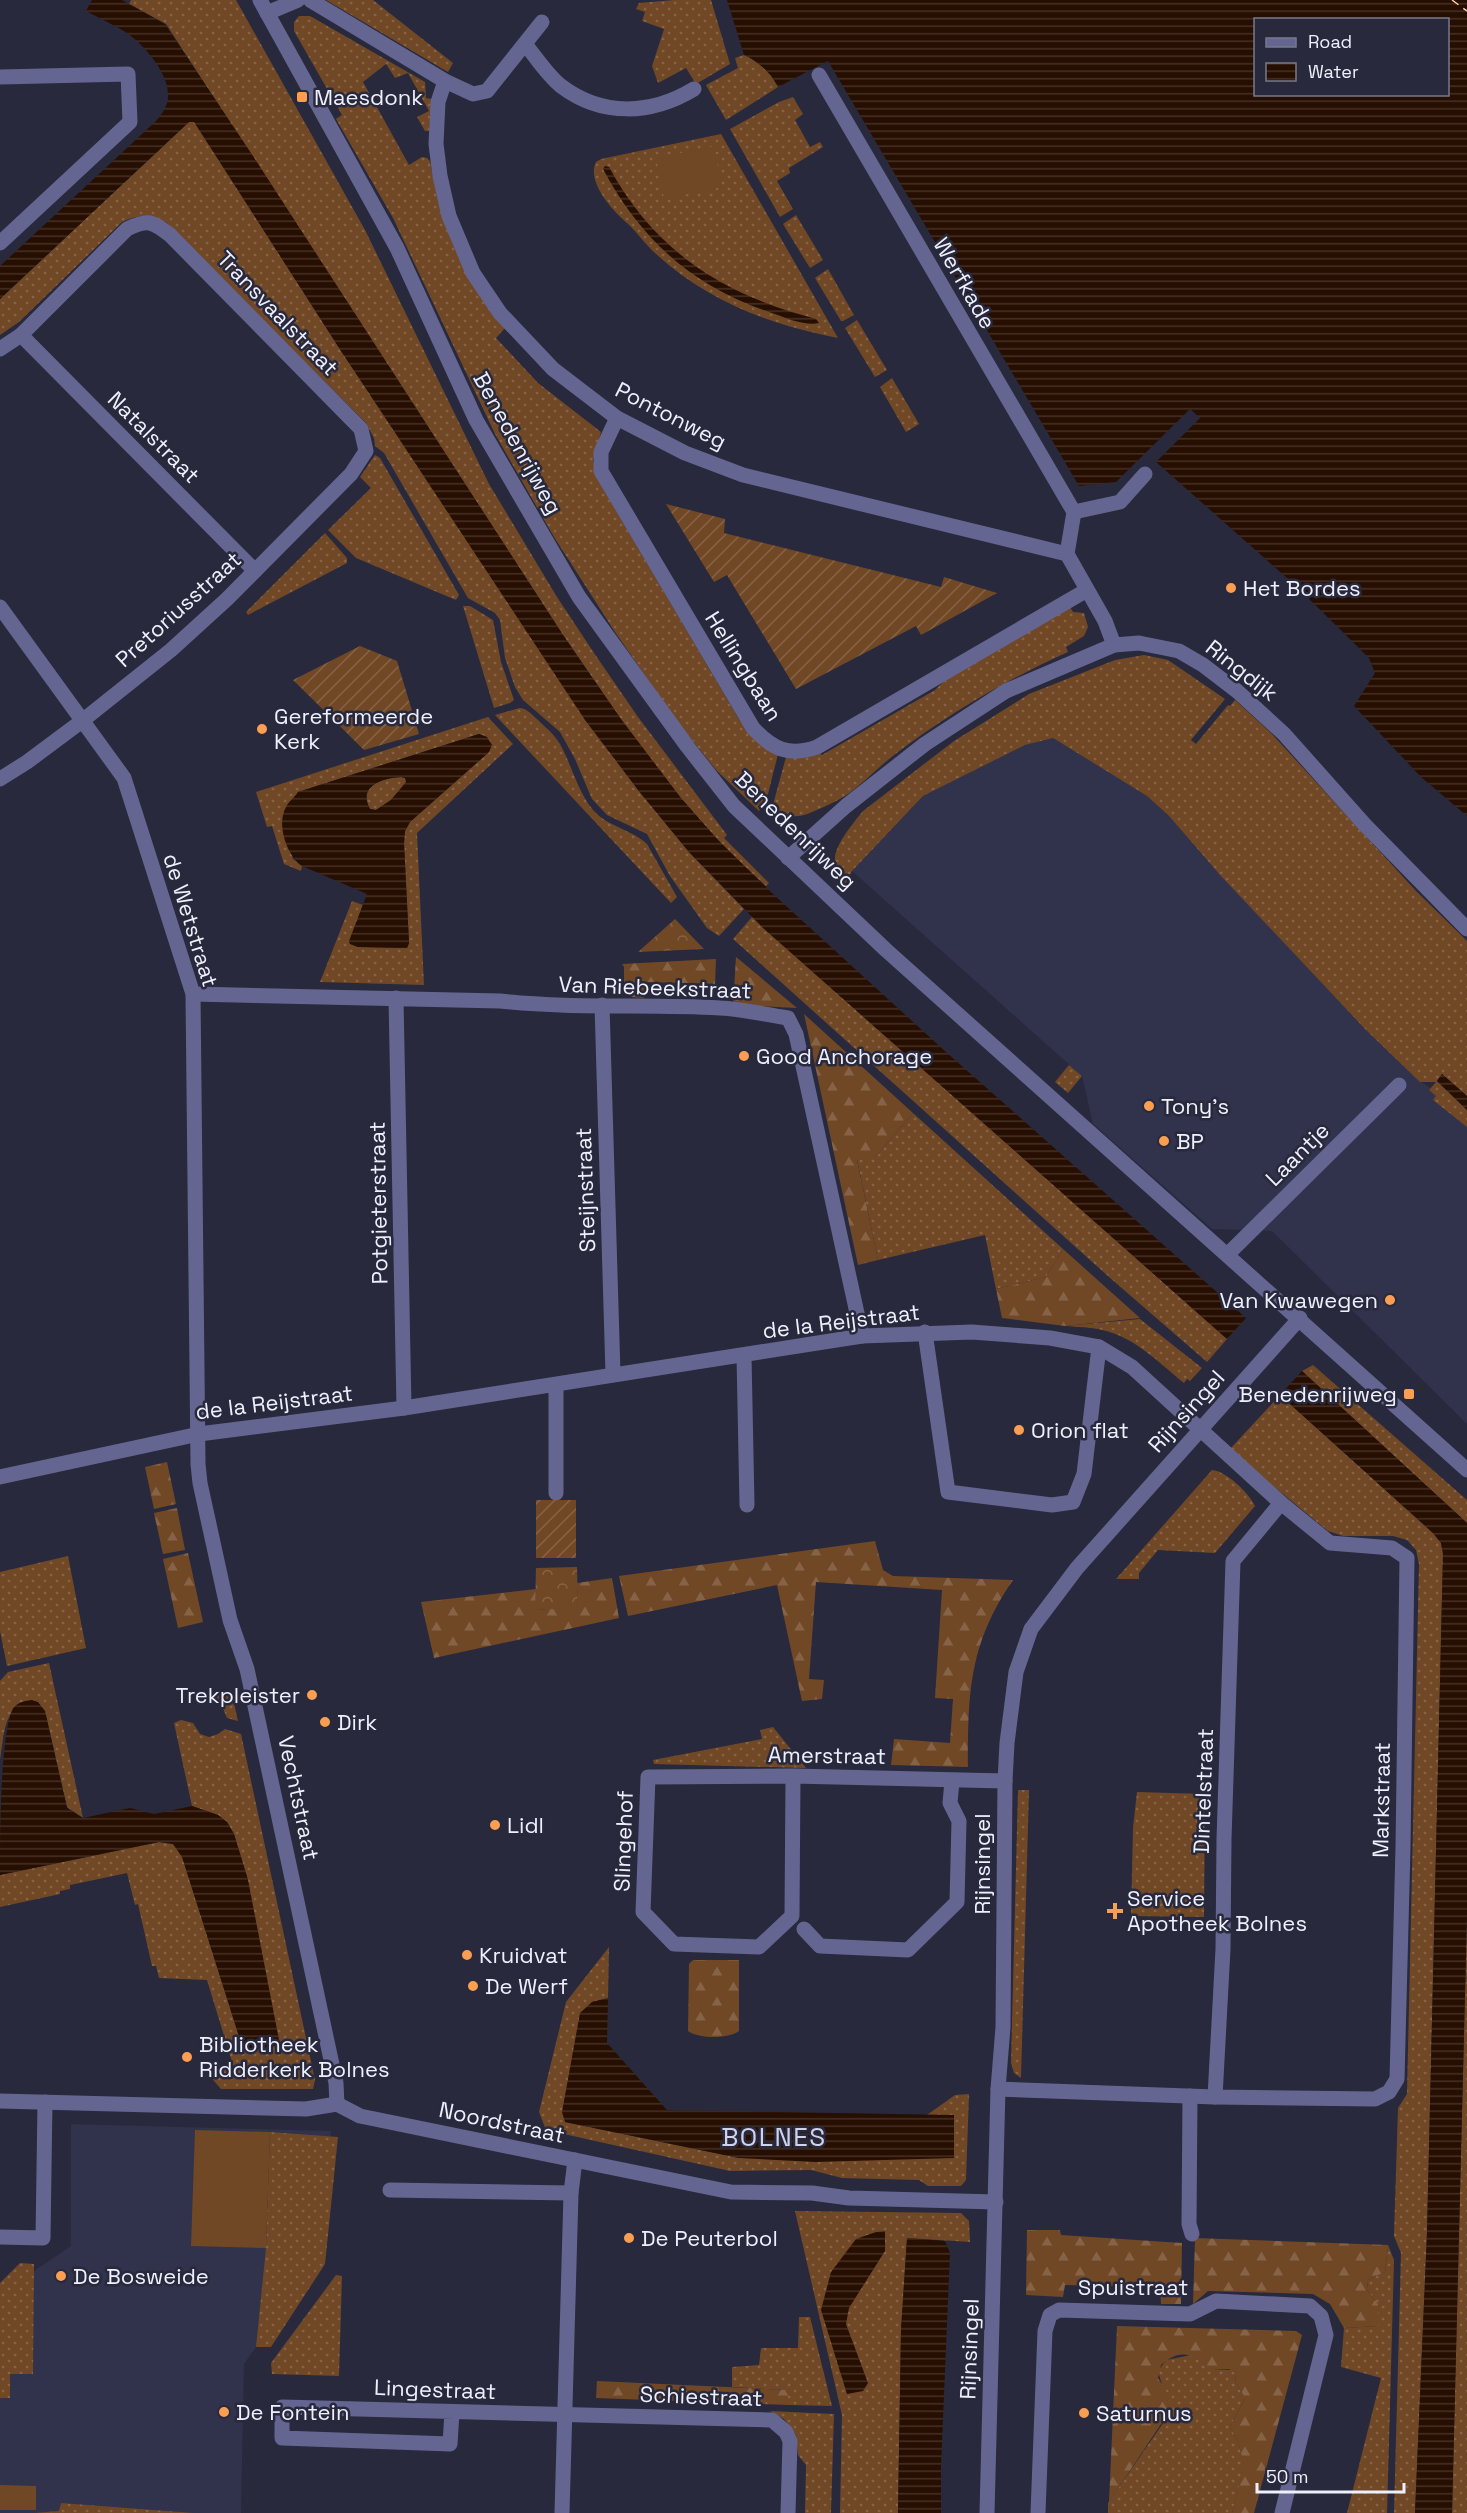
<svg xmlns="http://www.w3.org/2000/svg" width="1467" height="2513" viewBox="0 0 1467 2513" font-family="'Space Grotesk',sans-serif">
<defs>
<pattern id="grass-dots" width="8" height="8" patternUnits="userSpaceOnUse" patternTransform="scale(1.5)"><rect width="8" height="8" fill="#714826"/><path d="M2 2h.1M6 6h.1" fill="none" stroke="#866346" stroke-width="1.8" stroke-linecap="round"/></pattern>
<pattern id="forest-firs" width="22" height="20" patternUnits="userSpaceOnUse" patternTransform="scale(1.5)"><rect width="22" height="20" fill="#714826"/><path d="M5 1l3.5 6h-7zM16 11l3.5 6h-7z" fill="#866346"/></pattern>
<pattern id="park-crowns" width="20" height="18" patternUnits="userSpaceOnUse" patternTransform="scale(1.5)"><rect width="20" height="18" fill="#714826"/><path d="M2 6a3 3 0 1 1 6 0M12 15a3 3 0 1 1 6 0" fill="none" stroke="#866346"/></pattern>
<pattern id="garden-furrows" width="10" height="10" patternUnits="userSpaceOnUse" patternTransform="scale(1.5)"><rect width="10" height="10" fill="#714826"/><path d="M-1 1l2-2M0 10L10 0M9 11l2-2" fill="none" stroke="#866346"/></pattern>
<pattern id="water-rules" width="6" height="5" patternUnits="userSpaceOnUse" patternTransform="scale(1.5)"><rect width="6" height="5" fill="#260e00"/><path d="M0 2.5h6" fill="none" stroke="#463126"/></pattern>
</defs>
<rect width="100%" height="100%" fill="#28293c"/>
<g fill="#31324b">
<path d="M1053,738L1147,796L1169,816L1210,864L1366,1030L1420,1081L1467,1113V1424L1272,1231L1212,1229L1093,1124L1082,1076L852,871L923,796L1025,745Z"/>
<path d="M71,2124L331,2131L317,2262L244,2364L241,2513H0V2343L25,2277L71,2246Z"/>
</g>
<g fill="url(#grass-dots)">
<path d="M131,0H236L365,230L489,484L557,597L594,653L638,717L727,835L724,838L769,883L766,886C750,871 734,857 719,841C659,780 612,706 563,635L166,24L129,4Z"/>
<path d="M326,0H373L453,63L448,72Z"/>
<path d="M674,0H711L730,64L696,84L686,68L658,83L652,66L664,29L642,21L645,12L636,9L639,3Z"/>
<path d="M299,16H310L425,82L426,98L432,99L429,131H425L417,117L429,111L408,73L395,78L386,64L363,82L409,165L422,157L427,158L430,161C443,234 460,269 505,328L496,338L538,383L601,432L593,461L602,487L740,721L778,754L767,798L759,811L716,770L676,720L615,632L554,537L495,434L393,218L336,119L342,115L294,31V22Z"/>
<path d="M744,55C757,60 772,74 778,87L726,120L706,85L738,68L735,58Z"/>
<path d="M793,97L803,114L795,120L810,147L820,142L823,147L789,168L790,173L777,181L793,209L780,217L730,129L779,102Z"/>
<path d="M194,121L343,354L638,790L689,852L744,909L719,936L707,928L670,876L647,834L607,815L592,799L575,759L560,732L523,700L515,687L505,658L500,620L495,613L468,598L384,453L375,446L374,438L366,423L166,222C149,214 139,214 122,222L19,322L0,335V299L189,122Z"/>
<path d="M721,134L838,338C770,325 707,301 655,253C645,244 637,232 627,223C613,211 586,182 596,162L601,159Z"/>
<path d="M796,215L823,260L810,268L783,224Z"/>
<path d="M828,269L854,315L843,321H841L815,278Z"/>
<path d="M857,320L887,370L875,377L845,328Z"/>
<path d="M892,378L919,424L906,432L880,387Z"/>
<path d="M375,455L380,458L459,595L456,600L356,558L328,530L371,488L360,477Z"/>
<path d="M325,533L347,558V563L248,615L246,612Z"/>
<path d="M463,606H470L493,620L501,662L514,700L510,703L494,708Z"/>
<path d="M1070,607L1073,612L1084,613L1088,627L1084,636L1066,647L1068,652C1006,680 948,714 894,755C877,768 862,785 845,796C834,803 823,807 812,812C798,819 785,816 771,812L786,757L819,752L822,755L935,690L943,682Z"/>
<path d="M1144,655L1168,660L1225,699L1191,740L1196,744L1228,705L1230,706L1235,700L1271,733L1416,891L1467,941V1096L1442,1074L1437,1081L1467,1110V1127L1433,1100L1436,1096L1429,1090L1436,1082H1420L1366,1030L1220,875L1169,816L1147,796L1053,738L1025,745L923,796L852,871L845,884C842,877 837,869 835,861C833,847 854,822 863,811L954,741L1029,694L1115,660Z"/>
<path d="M520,708C528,709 532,715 538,720C546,728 554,734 560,744C572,766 577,790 593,810C608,827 631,829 647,844L677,897L671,903L495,715Z"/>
<path d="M488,717L513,744L417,833L424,985L320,982L352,901L363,905L349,943L358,947L407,948L409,943L404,843L405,831L410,822L489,752L487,737L479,734L298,792L282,824L293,859L302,866L301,871L284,864L272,826L267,827L256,792Z"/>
<path d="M401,777L405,778L407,782L391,800L376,810L370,809C357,786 383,778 401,777Z"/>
<path d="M752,917L1227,1339L1207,1362L1109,1277L733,939Z"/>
<path d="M1069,1065L1082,1076L1068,1093L1055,1082Z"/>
<path d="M913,1113L1063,1249L1046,1277L996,1289L985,1235L878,1260L857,1159L877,1155Z"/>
<path d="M1140,1319L1202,1368L1190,1381L1187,1379L1184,1383C1159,1363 1135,1337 1102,1330C1091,1327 1077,1327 1065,1326Z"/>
<path d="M1313,1365L1467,1500V1523L1302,1371Z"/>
<path d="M1280,1395L1433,1533L1441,1543L1443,1554L1427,2233L1415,2513H1394L1401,2253L1394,2236L1398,2108L1407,2094L1419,1564L1416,1550L1407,1540L1393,1536H1343L1328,1531L1229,1450Z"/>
<path d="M1212,1470C1226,1471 1249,1493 1255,1506L1215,1553L1158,1550L1139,1573V1579H1116Z"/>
<path d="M68,1556L86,1648L7,1666L0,1631V1572Z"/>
<path d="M49,1663L83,1818L67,1807L45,1711L32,1700C3,1705 4,1736 0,1760V1681L8,1672Z"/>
<path d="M231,1690L238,1721L227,1718L222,1706L214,1702L216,1693Z"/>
<path d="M181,1720L193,1723L200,1734L209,1737L218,1734L225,1729L241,1734L315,2080L313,2089H221L208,2074V2066L233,2065L207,1980L159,1978L156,1966H152L138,1904L135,1905L127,1873L70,1885V1889L60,1891V1894L0,1907V1875L159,1842L173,1844L182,1856L244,2052L248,1880L234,1834L227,1822L218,1815L192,1806L174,1723Z"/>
<path d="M773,1727L806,1768L654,1764L653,1760L762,1739L760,1730Z"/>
<path d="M1018,1790H1029L1021,2078L1014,2073L1011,2063Z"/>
<path d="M1137,1792L1205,1794L1204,1917L1131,1916L1133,1828Z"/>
<path d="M1467,1913V2513H1452Z"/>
<path d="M609,1947L608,1998L592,2002L565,2122L739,2158L954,2115H927L955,2095L969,2094L966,2180L961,2186H928L919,2180L842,2178L811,2170L730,2171L546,2130L539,2112L566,2002Z"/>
<path d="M270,2132L338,2137L325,2264L271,2347H256L266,2248Z"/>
<path d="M795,2211L961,2213L969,2221L970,2242L907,2238L901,2330L898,2513H840L842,2415Z"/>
<path d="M1388,2245L1394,2260L1387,2513H1347L1381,2378L1341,2367L1344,2328L1378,2326V2304L1367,2290L1368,2280L1385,2272Z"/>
<path d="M20,2263L34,2264L33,2374H10V2398H0V2283Z"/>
<path d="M336,2275L342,2276L339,2376L272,2374L271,2363Z"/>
<path d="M799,2317H810L832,2406L788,2405L787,2390L732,2387V2367L759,2365L761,2348H798Z"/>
<path d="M1191,2355L1202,2360L1212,2369L1233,2370L1235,2373L1236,2383L1245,2398L1230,2427C1251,2460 1241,2477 1232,2513H1108V2503L1170,2413L1158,2371L1166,2360Z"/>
<path d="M770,2411L834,2414L831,2513H805L806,2465L798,2455L796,2435L784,2419Z"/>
<path d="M61,2503L193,2513H35L59,2511Z"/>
</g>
<g fill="url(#forest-firs)">
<path d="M736,957L741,961L797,1008L733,1005Z"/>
<path d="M716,959L715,984L645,982L644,998L632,997L624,986V967L622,964Z"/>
<path d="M804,1014L913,1113L877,1155L857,1160L878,1260L858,1265Z"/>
<path d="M1063,1249L1140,1318L1065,1326L1002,1318L996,1289L1046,1277Z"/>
<path d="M167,1462L176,1504L154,1509L145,1467Z"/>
<path d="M177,1508L185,1550L163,1554L154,1513Z"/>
<path d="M875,1541L883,1570L893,1576L1013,1580C969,1644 968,1692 968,1767L891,1765L894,1739L950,1743L953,1699L935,1698L942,1590L816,1582L809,1679L824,1680L822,1699L802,1701L777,1585L628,1616L619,1576Z"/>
<path d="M188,1553L203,1622L178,1628L163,1559Z"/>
<path d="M612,1578L619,1618L434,1658L421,1602L536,1589V1610L578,1607L577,1583Z"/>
<path d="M693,1960H739V2031C728,2039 699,2039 688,2031L689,1964Z"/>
<path d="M1027,2230H1060L1061,2235L1182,2243L1181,2304H1161L1160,2287L1065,2285L1063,2297L1026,2295Z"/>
<path d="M1195,2238L1388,2245L1385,2272L1368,2280L1367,2290L1378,2304V2326L1344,2328L1330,2304L1313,2294L1208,2291L1193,2304Z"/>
<path d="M1117,2326L1296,2331L1302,2335L1254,2513H1232C1240,2478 1251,2460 1230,2427L1245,2398L1236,2383L1235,2373L1229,2369H1212C1193,2355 1182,2347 1161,2365L1158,2378L1171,2399V2409L1109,2502Z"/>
<path d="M597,2381L788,2390V2405L596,2398Z"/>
</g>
<g fill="url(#park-crowns)">
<path d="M675,919L704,949L638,952Z"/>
<path d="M577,1567L578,1608L535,1610L536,1568Z"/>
</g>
<g fill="url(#garden-furrows)">
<path d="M666,504L725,519L724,533L941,587L944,577L997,593L921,635L916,626L796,689L727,575L714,582Z"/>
<path d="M360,646L397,661L419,734L364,750L293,680Z"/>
<rect x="536" y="1500" width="40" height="58"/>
</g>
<g fill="#714826">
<path d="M714,146L722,187L664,199L656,158Z"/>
<path d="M195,2130L270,2132L266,2248L191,2246Z"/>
<path d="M0,2485L36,2486V2510H0Z"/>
</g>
<g fill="url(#water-rules)" fill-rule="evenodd">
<path d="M92,0H122L165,24L253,156L563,635L621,719L681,798L719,841L773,894L946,1052L1246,1318L1227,1339L763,928L689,852L638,790L585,720L343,354L194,122H189L0,299V266L156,121C162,114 168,106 168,96C169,73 143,43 124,31C112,24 99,18 86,11Z"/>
<path d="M727,0H1467V816L1421,777L1354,706L1375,673L1369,658L1295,585L1156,462L1200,418L1190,409L1116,482L1079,486L828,61L778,87C772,74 757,60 744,55ZM1256,20H1448V94H1256Z"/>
<path d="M605,166L609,167C655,252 724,295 816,319L819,323C806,326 788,319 775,314C696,289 642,242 603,169Z"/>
<path d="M479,734L487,737L492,745L489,752L410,822L405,831L404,843L409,943L407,948L358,947L350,944L349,941L367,894L302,866C287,855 276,825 286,807C288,802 295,797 298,792ZM401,777L405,778L406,782L391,800L376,810L370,809C357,786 383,778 401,777Z"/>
<path d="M1442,1074L1467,1096V1110L1437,1081Z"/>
<path d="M1302,1371L1467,1523V1913L1452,2513H1415L1427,2233L1443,1554L1441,1543L1433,1533L1280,1395Z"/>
<path d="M32,1700L38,1702L45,1711L67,1808L83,1818L130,1808L154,1814L192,1806L218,1815L227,1822L234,1834L248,1880L280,2045L244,2052L182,1857L173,1844L159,1842L0,1875C0,1842 0,1728 14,1707C19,1702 25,1701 32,1700Z"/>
<path d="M608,1998L607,2043L667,2110L954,2115V2158L815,2162L739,2158L565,2122L562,2112L580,2013L592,2002Z"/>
<path d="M885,2231V2251L849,2308L846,2324L868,2383L863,2391L847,2394L821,2310L831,2272L856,2239L876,2232Z"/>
<path d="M907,2238L945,2241L950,2253L941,2466V2513H898L901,2330Z"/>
</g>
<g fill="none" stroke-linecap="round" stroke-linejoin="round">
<path stroke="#ffcfac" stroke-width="1.5" stroke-dasharray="8 6" stroke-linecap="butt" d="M1452,0L1467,11"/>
<g stroke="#646691" stroke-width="15">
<path d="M310,0L445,81L473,94L487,91L542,22"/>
<path d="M267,13L298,0"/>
<path d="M525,44C536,57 547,75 561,86C602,117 651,115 694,89"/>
<path d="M819,75L1074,512L1067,554"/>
<path d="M0,77L128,74L130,122L0,243"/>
<path d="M445,81L438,102L436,144L440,176L449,216L473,273L500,313L553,369L617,418L685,453L743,475L1067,554L1105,621L1114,645"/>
<path d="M21,335L255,571"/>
<path d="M0,349L21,335L127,229C148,219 152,221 170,235L361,429L366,451L351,474L227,599L171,650L82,721L27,762L0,779"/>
<path d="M617,418L601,452V471L753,728C772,749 789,757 817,747L1087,590"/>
<path d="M1074,512L1120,502L1145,474"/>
<path d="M0,607L124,778L193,994L198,1464L200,1483L230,1620L247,1669L336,2083L337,2104"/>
<path d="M788,858L846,806L925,744L1006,691L1114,645L1139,643L1179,651L1203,665L1237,691L1284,734L1365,825L1467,929"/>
<path d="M193,994L500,1001C573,1009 647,1004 720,1008C743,1009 766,1015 788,1018L796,1034L862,1336"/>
<path d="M396,998L404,1408"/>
<path d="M602,1005L613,1374"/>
<path d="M1228,1254L1399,1085"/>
<path d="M925,1332L948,1492L1052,1505L1073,1502L1084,1474L1099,1347"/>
<path d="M744,1356L747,1505"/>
<path d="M0,1477L199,1434L404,1408L862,1336L972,1332L1050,1338L1099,1347L1132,1367L1281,1503L1330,1543L1392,1548L1407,1558L1403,1847L1397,2079L1389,2092L1375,2099L1215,2097L998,2089"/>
<path d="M556,1493V1385"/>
<path d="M793,1776L792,1916L759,1947L674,1944L643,1912L648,1777L793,1776L1005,1781"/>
<path d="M804,1929L820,1946L908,1950L957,1902L959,1821L950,1803L952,1781"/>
<path d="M1190,2096L1189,2224L1192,2234"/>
<path d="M1215,2097L1223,1949L1224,1839L1233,1561L1281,1503"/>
<path d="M0,2101L306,2109L337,2104L360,2116L731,2192L812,2193L849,2198L996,2202"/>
<path d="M390,2190L571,2193"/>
<path d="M0,2237L43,2238L45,2102"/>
<path d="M452,2412L450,2444L282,2438V2407L772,2420L786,2432L790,2441L788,2513"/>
<path d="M562,2513L571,2193L575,2160"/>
<path d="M1038,2513L1045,2331L1050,2315L1059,2310L1190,2314L1216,2301L1310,2306L1321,2316L1326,2335L1282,2513"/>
</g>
<g stroke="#646691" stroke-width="15">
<path d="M260,0L397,248L476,420L579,597L687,746L734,806L886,950L1467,1470"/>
<path d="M987,2513L998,2089L1003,2027L1005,1781L1007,1743L1016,1672L1031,1629L1077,1568L1300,1318"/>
</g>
</g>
<g fill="#fb9e51" stroke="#28293c" stroke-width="2">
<rect x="296" y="91" width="12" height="12" rx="3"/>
<circle cx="1231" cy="588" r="6"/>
<circle cx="262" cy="729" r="6"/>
<circle cx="744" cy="1056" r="6"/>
<circle cx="1149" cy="1106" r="6"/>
<circle cx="1164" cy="1141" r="6"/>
<circle cx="1390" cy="1300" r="6"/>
<rect x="1403" y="1388" width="12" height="12" rx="3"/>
<circle cx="1019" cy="1430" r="6"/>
<circle cx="312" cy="1695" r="6"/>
<circle cx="325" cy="1722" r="6"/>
<circle cx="495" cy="1825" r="6"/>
<path d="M1112 1902h6v6h6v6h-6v6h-6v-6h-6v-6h6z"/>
<circle cx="467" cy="1955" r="6"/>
<circle cx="473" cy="1986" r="6"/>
<circle cx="187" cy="2057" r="6"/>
<circle cx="629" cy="2238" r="6"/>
<circle cx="61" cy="2276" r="6"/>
<circle cx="224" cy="2412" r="6"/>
<circle cx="1084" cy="2413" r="6"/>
</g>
<g text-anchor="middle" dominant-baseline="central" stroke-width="5" stroke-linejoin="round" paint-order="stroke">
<g font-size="22" fill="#eff0fd" stroke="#28293c" text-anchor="start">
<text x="314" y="97">Maesdonk</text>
<text x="1243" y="588">Het Bordes</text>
<text x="274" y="716">Gereformeerde<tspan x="274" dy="25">Kerk</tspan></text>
<text x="756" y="1056">Good Anchorage</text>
<text x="1161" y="1106">Tony's</text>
<text x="1176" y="1141">BP</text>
<text x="1378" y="1300" text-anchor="end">Van Kwawegen</text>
<text x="1397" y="1394" text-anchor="end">Benedenrijweg</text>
<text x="1031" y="1430">Orion flat</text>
<text x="300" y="1695" text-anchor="end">Trekpleister</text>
<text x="337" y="1722">Dirk</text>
<text x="507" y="1825">Lidl</text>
<text x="1127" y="1898">Service<tspan x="1127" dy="25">Apotheek Bolnes</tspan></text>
<text x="479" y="1955">Kruidvat</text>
<text x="485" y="1986">De Werf</text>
<text x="199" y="2044">Bibliotheek<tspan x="199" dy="25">Ridderkerk Bolnes</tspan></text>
<text x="641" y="2238">De Peuterbol</text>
<text x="73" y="2276">De Bosweide</text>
<text x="236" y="2412">De Fontein</text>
<text x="1096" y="2413">Saturnus</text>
</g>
<g font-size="22" fill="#eff0fd" stroke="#28293c">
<text transform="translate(965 283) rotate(60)">Werfkade</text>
<text transform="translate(278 313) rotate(46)">Transvaalstraat</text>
<text transform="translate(671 415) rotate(27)">Pontonweg</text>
<text transform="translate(154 437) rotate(45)">Natalstraat</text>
<text transform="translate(518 443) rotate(61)">Benedenrijweg</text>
<text transform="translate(178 609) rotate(-42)">Pretoriusstraat</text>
<text transform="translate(744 666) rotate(58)">Hellingbaan</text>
<text transform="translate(1242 670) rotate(38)">Ringdijk</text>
<text transform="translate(796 830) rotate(44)">Benedenrijweg</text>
<text transform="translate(191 920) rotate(73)">de Wetstraat</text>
<text transform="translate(655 987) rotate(2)">Van Riebeekstraat</text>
<text transform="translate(1297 1154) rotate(-45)">Laantje</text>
<text transform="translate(585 1190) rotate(-92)">Steijnstraat</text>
<text transform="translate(378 1203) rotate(-91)">Potgieterstraat</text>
<text transform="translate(841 1321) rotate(-7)">de la Reijstraat</text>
<text transform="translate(274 1402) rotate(-7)">de la Reijstraat</text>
<text transform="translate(1186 1411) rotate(-48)">Rijnsingel</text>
<text transform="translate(827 1755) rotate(1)">Amerstraat</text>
<text transform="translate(1203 1791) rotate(-88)">Dintelstraat</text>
<text transform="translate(299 1798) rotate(78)">Vechtstraat</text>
<text transform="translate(1381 1800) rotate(-89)">Markstraat</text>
<text transform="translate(623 1841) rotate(-88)">Slingehof</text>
<text transform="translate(982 1864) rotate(-90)">Rijnsingel</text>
<text transform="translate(502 2122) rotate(12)">Noordstraat</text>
<text x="1133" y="2287">Spuistraat</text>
<text transform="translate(969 2349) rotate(-88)">Rijnsingel</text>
<text transform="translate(435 2389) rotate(2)">Lingestraat</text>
<text transform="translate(701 2396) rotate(2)">Schiestraat</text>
</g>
<g font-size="26" letter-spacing="1.5" fill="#d1d3ec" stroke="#28293c">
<text x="774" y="2137">BOLNES</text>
</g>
</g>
<rect x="1254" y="18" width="195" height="78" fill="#28293c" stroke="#787989" stroke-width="1.5"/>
<rect x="1266" y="38" width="30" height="9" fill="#646691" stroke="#787989" stroke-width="1.5"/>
<text x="1308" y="48" font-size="18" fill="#eff0fd">Road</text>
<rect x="1266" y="63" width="30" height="18" fill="url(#water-rules)" stroke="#787989" stroke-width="1.5"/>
<text x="1308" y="78" font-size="18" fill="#eff0fd">Water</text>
<path d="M1257 2483v9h147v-9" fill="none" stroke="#eff0fd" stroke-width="3"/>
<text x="1266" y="2483" font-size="18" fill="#eff0fd" stroke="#28293c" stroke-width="4.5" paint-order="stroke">50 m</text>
</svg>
